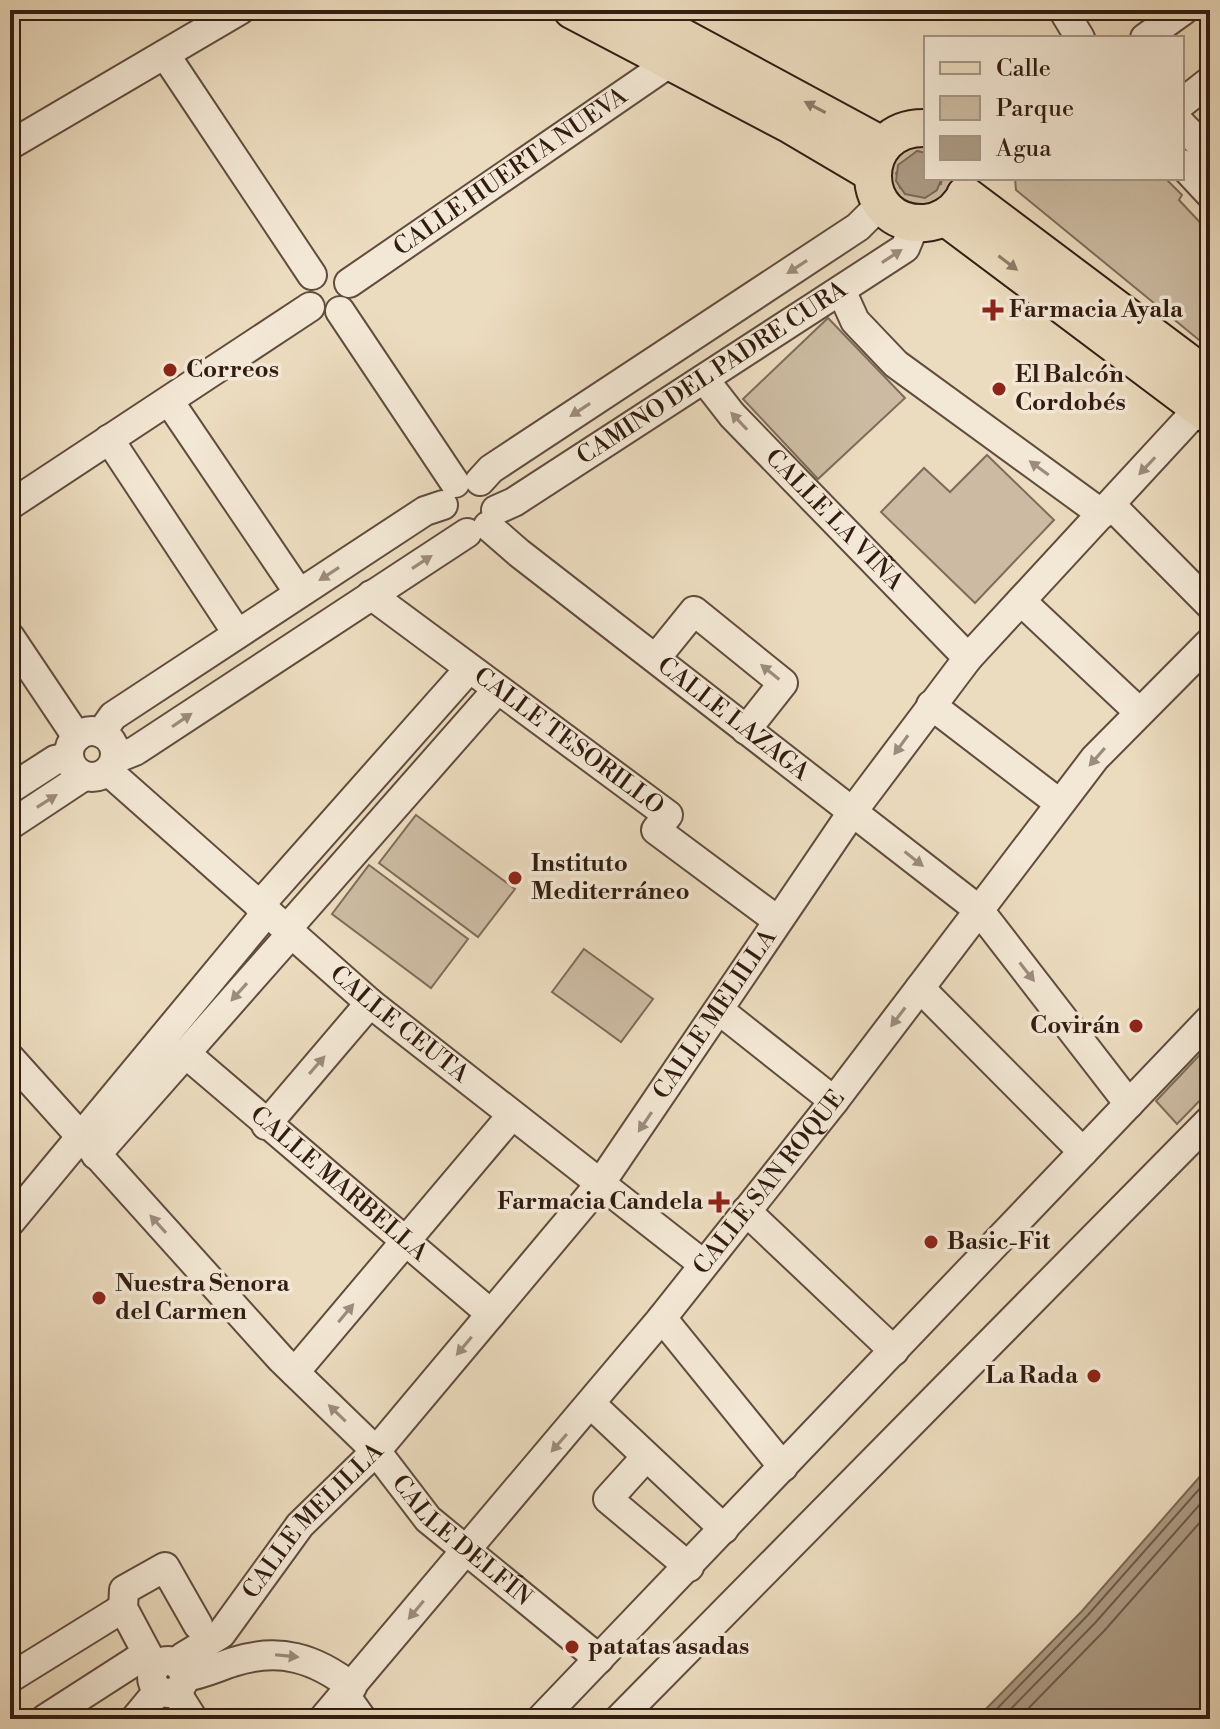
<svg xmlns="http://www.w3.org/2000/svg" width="1220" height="1729" viewBox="0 0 1220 1729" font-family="'Libre Bodoni',serif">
<rect width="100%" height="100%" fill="#ecdcbf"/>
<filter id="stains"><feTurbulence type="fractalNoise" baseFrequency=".0025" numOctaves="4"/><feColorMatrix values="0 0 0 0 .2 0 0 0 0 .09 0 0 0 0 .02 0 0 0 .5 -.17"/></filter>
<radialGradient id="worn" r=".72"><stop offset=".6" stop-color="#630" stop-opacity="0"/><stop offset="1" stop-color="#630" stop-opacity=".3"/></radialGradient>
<g fill="#ccbba2" stroke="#7e6c5a" stroke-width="2">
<path d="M926,142V153L917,151L896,173L900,188L941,184L942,178H953C947,215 914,209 891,191C890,154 891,154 926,142Z"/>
<path d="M1015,178H1165L1182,195L1179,200L1210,233V349L1016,190Z"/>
<path d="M828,318L905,398L818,479L743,399Z"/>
<path d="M987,455L1054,520L975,603L881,512L924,468L950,492Z"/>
<path d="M416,815L515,889L478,937L379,863Z"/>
<path d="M369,865L468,939L431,988L332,914Z"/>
<path d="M584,949L653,999L621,1042L552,992Z"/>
<path d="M1210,1044V1090L1177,1124L1156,1101Z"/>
</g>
<g fill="#ac9b84" stroke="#7b6856" stroke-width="2">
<path d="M917,151L926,153V178H942L937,190L925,198L905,194L896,181L898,165Z"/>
<path d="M1210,1465V1719H976L1082,1611Z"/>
</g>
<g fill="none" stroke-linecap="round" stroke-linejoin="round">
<g stroke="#6e5c4b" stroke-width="2">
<path d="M987,1719L1087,1616L1210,1477"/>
<path d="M1001,1719L1095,1623L1210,1493"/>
<path d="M1018,1719L1104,1631L1210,1511"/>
</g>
<g stroke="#604c3d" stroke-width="32">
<g id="minor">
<path d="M1063,10L1080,38"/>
<path d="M1145,38L1184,10"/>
<path d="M166,56L312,275"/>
<path d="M1182,103L1210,81"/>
<path d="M1182,125L1210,154"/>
<path d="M10,145L240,10"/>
<path d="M1182,164L1210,194"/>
<path id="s1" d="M349,283L672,61"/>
<path d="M841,290L855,321L896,364L1102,514"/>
<path d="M340,311L455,483"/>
<path id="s2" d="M704,379L732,415L968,658"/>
<path d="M169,401L299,593"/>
<path d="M109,439L237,633"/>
<path d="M480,481L491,469L858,227L881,204"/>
<path d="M10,505L310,307"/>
<path d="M1111,505L1210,605"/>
<path id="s3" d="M496,510L514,502L905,248L915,224"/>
<path id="s4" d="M488,526L519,553L979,910L1129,1104"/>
<path id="s5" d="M371,595L668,815L656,830L777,920"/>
<path d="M1021,601L1139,712"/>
<path d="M10,637L77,737"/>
<path d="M656,658L694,611L783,683L746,730"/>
<path d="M931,705L1059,803"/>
<circle cx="92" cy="754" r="23"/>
<path d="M101,733L113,716L425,511L443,505"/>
<path d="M115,759L135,751L467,533"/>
<path id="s6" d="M108,771L370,1003L703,1264"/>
<path d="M10,789L55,760L69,757"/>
<path d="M10,825L84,776"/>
<path d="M259,906L468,670"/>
<path d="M286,930L497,690"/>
<path d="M920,988L1083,1152"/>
<path d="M719,1010L834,1101"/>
<path id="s7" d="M185,1053L491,1314"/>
<path id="s8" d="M10,1058L281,1359L376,1451L428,1519L599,1659"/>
<path d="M266,1125L370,1003"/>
<path d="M96,1155L291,934"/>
<path d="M746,1211L894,1351"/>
<path d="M10,1222L267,912"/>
<path d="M662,1318L783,1467"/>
<path d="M295,1372L512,1115"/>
<path d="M592,1405L724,1529"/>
<path d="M645,1458L608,1499L689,1567"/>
<circle cx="168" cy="1677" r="16"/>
<path id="s9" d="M178,1665L183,1657L221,1634L300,1525L376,1451L600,1184L853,811L968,658L1210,396"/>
<path d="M155,1668L123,1608L124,1590L165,1567L198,1625"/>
<path d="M184,1677C201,1675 217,1667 233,1662C279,1647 315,1658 352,1687"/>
<path d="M10,1678L123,1608"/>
<path d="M176,1692L193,1719"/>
<path d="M345,1695L362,1719"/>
<path d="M45,1719L146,1654"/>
<path d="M135,1719L159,1690"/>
<path id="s10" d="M323,1719L662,1318L834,1101L1095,758L1210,642"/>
<path d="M541,1719L1210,1019"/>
<path d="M619,1719L1210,1120"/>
</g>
</g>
<g stroke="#311c12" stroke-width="40">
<g id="major">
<path d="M572,10L789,124L872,173"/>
<path d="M632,10L882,145"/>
<path d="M926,128C854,126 857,227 925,223C939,222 953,214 961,202"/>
<path d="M965,195L1210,379"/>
<path d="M945,217L1210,416"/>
</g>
</g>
<use href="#minor" stroke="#f3e8d5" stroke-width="28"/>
<use href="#major" stroke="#ecdcbf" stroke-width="36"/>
</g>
<defs><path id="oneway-solid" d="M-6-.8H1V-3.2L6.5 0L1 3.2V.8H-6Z" transform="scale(2)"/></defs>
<g fill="#8e7c68">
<use href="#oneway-solid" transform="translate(815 107) rotate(-152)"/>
<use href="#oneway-solid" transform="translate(1008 263) rotate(37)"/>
</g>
<g fill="#9c8c7d">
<use href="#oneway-solid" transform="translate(892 256) rotate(-33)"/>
<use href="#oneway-solid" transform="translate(797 267) rotate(147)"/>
<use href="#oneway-solid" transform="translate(580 410) rotate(147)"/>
<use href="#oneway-solid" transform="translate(739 421) rotate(-133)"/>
<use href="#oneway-solid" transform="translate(1147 466) rotate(133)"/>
<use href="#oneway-solid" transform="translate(1039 468) rotate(-144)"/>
<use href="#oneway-solid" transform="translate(422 562) rotate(-33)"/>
<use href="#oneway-solid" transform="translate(329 574) rotate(147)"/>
<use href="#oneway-solid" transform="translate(770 672) rotate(-141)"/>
<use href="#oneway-solid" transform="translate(182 720) rotate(-34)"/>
<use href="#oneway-solid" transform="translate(901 745) rotate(126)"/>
<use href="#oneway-solid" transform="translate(1097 757) rotate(131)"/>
<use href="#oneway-solid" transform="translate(47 801) rotate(-32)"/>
<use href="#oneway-solid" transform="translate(914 859) rotate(38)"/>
<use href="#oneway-solid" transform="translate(1027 972) rotate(52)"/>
<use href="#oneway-solid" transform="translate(239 992) rotate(132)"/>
<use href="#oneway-solid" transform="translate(898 1017) rotate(127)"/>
<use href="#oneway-solid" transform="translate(317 1065) rotate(-49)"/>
<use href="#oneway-solid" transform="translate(645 1122) rotate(124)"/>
<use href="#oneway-solid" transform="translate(158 1224) rotate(-132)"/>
<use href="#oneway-solid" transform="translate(346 1313) rotate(-50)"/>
<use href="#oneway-solid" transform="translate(464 1346) rotate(130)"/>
<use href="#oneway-solid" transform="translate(337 1413) rotate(-136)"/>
<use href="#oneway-solid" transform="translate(559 1443) rotate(131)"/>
<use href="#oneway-solid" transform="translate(416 1610) rotate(130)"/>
<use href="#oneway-solid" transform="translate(287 1656) rotate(6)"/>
</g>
<g fill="#8f2418" stroke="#f3e8d5" stroke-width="3">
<path d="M989 298h8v8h8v8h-8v8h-8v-8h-8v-8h8z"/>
<circle cx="170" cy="370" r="8"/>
<circle cx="999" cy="389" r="8"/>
<circle cx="515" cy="878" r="8"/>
<circle cx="1136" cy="1026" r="8"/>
<path d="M715 1190h8v8h8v8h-8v8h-8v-8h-8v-8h8z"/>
<circle cx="931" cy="1242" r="8"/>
<circle cx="99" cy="1298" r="8"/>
<circle cx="1094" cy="1376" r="8"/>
<circle cx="572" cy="1647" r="8"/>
</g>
<g text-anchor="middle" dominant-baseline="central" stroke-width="7" stroke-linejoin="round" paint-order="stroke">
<g font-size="24" fill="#311c12" stroke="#f3e8d5">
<text stroke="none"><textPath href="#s1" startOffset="196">CALLE HUERTA NUEVA</textPath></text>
<text stroke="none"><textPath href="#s3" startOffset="256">CAMINO DEL PADRE CURA</textPath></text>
<text stroke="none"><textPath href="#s2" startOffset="192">CALLE LA VIÑA</textPath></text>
<text stroke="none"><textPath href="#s4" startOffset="312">CALLE LAZAGA</textPath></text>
<text stroke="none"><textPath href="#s5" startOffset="246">CALLE TESORILLO</textPath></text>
<text stroke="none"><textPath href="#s9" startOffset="848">CALLE MELILLA</textPath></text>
<text stroke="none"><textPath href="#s6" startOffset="386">CALLE CEUTA</textPath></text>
<text stroke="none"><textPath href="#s10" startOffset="698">CALLE SAN ROQUE</textPath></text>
<text stroke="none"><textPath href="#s7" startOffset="202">CALLE MARBELLA</textPath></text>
<text stroke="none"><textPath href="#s9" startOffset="200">CALLE MELILLA</textPath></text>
<text stroke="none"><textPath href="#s8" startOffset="662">CALLE DELFÍN</textPath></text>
</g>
<g font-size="24" font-weight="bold" fill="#311c12" stroke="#f3e8d5" text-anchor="start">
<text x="1009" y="310">Farmacia Ayala</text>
<text x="186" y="370">Correos</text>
<text x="1015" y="375">El Balcón<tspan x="1015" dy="28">Cordobés</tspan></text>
<text x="531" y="864">Instituto<tspan x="531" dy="28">Mediterráneo</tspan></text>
<text x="1120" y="1026" text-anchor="end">Covirán</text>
<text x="703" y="1202" text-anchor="end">Farmacia Candela</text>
<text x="947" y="1242">Basic-Fit</text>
<text x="115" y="1284">Nuestra Senora<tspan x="115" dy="28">del Carmen</tspan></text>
<text x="1078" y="1376" text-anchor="end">La Rada</text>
<text x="588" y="1647">patatas asadas</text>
</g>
</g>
<rect width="1220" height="1729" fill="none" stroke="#ecdcbf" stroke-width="40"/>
<rect x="12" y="12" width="1196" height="1705" fill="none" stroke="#311c12" stroke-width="4"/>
<rect x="20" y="20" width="1180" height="1689" fill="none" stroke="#311c12" stroke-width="2"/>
<rect x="924" y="36" width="260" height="144" fill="#f3e8d5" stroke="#a59687" stroke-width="2"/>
<rect x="940" y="62" width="40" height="12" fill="#ecdcbf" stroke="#a59687" stroke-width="2"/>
<text x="996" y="76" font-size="24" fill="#311c12">Calle</text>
<rect x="940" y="96" width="40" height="24" fill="#ccbba2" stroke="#a59687" stroke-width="2"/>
<text x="996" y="116" font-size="24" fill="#311c12">Parque</text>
<rect x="940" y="136" width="40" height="24" fill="#ac9b84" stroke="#a59687" stroke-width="2"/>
<text x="996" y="156" font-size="24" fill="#311c12">Agua</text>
<rect width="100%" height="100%" filter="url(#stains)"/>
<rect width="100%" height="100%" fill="url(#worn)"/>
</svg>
